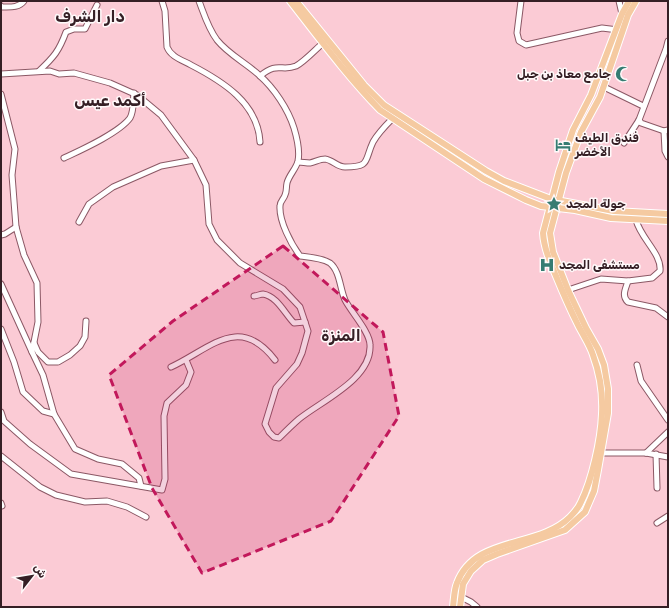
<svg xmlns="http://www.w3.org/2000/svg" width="669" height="608" viewBox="0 0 669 608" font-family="Rubik,Cairo,sans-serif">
<rect width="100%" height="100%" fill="#fbcbd5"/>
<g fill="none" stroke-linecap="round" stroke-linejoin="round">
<g stroke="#8b5865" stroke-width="7">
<g id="minor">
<path d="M162,1L165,11L167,47C171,57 182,60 191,65C222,81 258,103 260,142"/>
<path d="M521,1L517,33L519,41L526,45L602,28L618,30"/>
<path d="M619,1L622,14"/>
<path d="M1,6L2,7C10,7 19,8 24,1"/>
<path d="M39,71C54,57 59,51 66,32L74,29H85L97,5"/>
<path d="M1,74L50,71L59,74L74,73L110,83L137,95L161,115L194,160L206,185L209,224L217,240L240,263L283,289L300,307L308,331L302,353L297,364L276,388L265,424L269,432L274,437L279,438C285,432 292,425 299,419C321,401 372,379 370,345C370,332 351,312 345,300C340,289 340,271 330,263C322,258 309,257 300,256C291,244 279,221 280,206C280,201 284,199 285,195C287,191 286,187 287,183C289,175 296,169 298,161C300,151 297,138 294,128C288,109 274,88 259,75C246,63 228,54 217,40C208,28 204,14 199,1"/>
<path d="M260,76C278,61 281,72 296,66C304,62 316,49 323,43"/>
<path d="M604,87L643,106"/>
<path d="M1,94L15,149L12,175L16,227L24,255L37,283L38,322L32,352L43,375L54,414L75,449L98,459L122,464L139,478L141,486"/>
<path d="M639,120L641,123L664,131L668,130"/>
<path d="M664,131L665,151L668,157"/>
<path d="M624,143L639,120L666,49L668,41"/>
<path d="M64,158C81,150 119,133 130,118C134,111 133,101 134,93"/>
<path d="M298,162C302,162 306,163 310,163C315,162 320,159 325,159C333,160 337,167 345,167C371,167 364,161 373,142C378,133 386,125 393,118"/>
<path d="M79,222L89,204L113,187L161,166L194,160"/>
<path d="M1,235L5,234L16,227"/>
<path d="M628,281C626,288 621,296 628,302L656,308L668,317"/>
<path d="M1,284L32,352"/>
<path d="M568,290L601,279L628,281L652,278L660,271C662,254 641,239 636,220"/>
<path d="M254,296C256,296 261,294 263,294C277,296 285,314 294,323L305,322"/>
<path d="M1,329L14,362L23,392L43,411L54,414"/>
<path d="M34,343L38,352L48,362H58L70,355L80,346L85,337L86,321"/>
<path d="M637,365L641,381L668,420"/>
<path d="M171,367C210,349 239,313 275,360"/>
<path d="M1,412L4,421L30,444L71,474L162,490L165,479L164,416L167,403L186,385L191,372L186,360"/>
<path d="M601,453H646L668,457"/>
<path d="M646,453L668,432"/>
<path d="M656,454L657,488"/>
<path d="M1,456L40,487L56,495L85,502L107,501L127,507L146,517"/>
<path d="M1,503L2,506"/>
<path d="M657,523L668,516"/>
<path d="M461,597L471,602L477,607"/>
</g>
</g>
<g stroke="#fff" stroke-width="8">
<g id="major">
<path d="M290,1C319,38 347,76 380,110L484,179L526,200L541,206L575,210L611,218L668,221"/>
<path d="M296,1L364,85L384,105L486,171L504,181L551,199L614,211L668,214"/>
<path d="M453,607C454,599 454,590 457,583C475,535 538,549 570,517C574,513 579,507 581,502C592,480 601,440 602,414C603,395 600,374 593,355C590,345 583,335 578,325C570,309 563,293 556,276C550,262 544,248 543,233L559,172L573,130L591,95L622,14L629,1"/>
<path d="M460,607L463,584L471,571L483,560L497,554L565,530L585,512L594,491L598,470L608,413V389L604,365L598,349L586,328L568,290L553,252L550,233L566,173L581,132L600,97L628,15L636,1"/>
</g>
</g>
<use href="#minor" stroke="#fff" stroke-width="5"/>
<use href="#major" stroke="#f5caa1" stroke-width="6"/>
</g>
<path fill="#c2185b" fill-opacity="0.2" stroke="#c2185b" stroke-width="3" stroke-dasharray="8 5" stroke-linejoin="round" d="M283,246L383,332L399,416L331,521L202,573L152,488L109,375L173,321Z"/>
<defs>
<g id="mosque-bare" transform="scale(1.2)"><path d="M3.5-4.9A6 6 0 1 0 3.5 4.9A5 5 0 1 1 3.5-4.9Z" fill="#367c72" stroke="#fff9fa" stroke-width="2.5" paint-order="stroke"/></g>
<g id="hotel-bare" transform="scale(1.2)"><path d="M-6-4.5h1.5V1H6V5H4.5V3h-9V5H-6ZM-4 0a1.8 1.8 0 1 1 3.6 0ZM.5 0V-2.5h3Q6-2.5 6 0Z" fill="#367c72" stroke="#fff9fa" stroke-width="2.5" paint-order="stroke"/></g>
<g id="sight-bare" transform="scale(1.2)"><path d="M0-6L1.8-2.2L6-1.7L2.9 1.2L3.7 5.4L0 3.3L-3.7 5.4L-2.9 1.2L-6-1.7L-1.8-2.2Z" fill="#367c72" stroke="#fff9fa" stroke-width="2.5" paint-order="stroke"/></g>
<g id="hospital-bare" transform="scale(1.2)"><path d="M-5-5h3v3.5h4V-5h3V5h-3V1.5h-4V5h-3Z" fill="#367c72" stroke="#fff9fa" stroke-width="2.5" paint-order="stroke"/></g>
</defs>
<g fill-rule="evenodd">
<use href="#mosque-bare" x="623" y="74"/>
<use href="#hotel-bare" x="563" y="145"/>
<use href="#sight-bare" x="554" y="204"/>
<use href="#hospital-bare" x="547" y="265"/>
</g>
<g text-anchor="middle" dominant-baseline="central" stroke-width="3" stroke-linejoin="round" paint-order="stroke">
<g font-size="12" font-weight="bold" fill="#351f25" stroke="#fff9fa" text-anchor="start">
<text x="611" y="74" text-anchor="end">جامع معاذ بن جبل</text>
<text x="575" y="138">فندق الطيف<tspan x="575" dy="14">الأخضر</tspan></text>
<text x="566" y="204">جولة المجد</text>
<text x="559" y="265">مستشفى المجد</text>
</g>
<g font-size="16" font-weight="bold" fill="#351f25" stroke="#fff9fa">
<text x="90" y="16">دار الشرف</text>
<text x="110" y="100">أكمد عيس</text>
<text x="341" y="335">المنزة</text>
</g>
</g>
<rect width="669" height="608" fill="none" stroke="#351f25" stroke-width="4"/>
<g transform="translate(32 576) rotate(59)" stroke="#fff9fa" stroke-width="3" paint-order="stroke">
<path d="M0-3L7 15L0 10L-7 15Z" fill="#351f25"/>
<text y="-6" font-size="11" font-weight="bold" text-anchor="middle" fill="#351f25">ش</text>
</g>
</svg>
